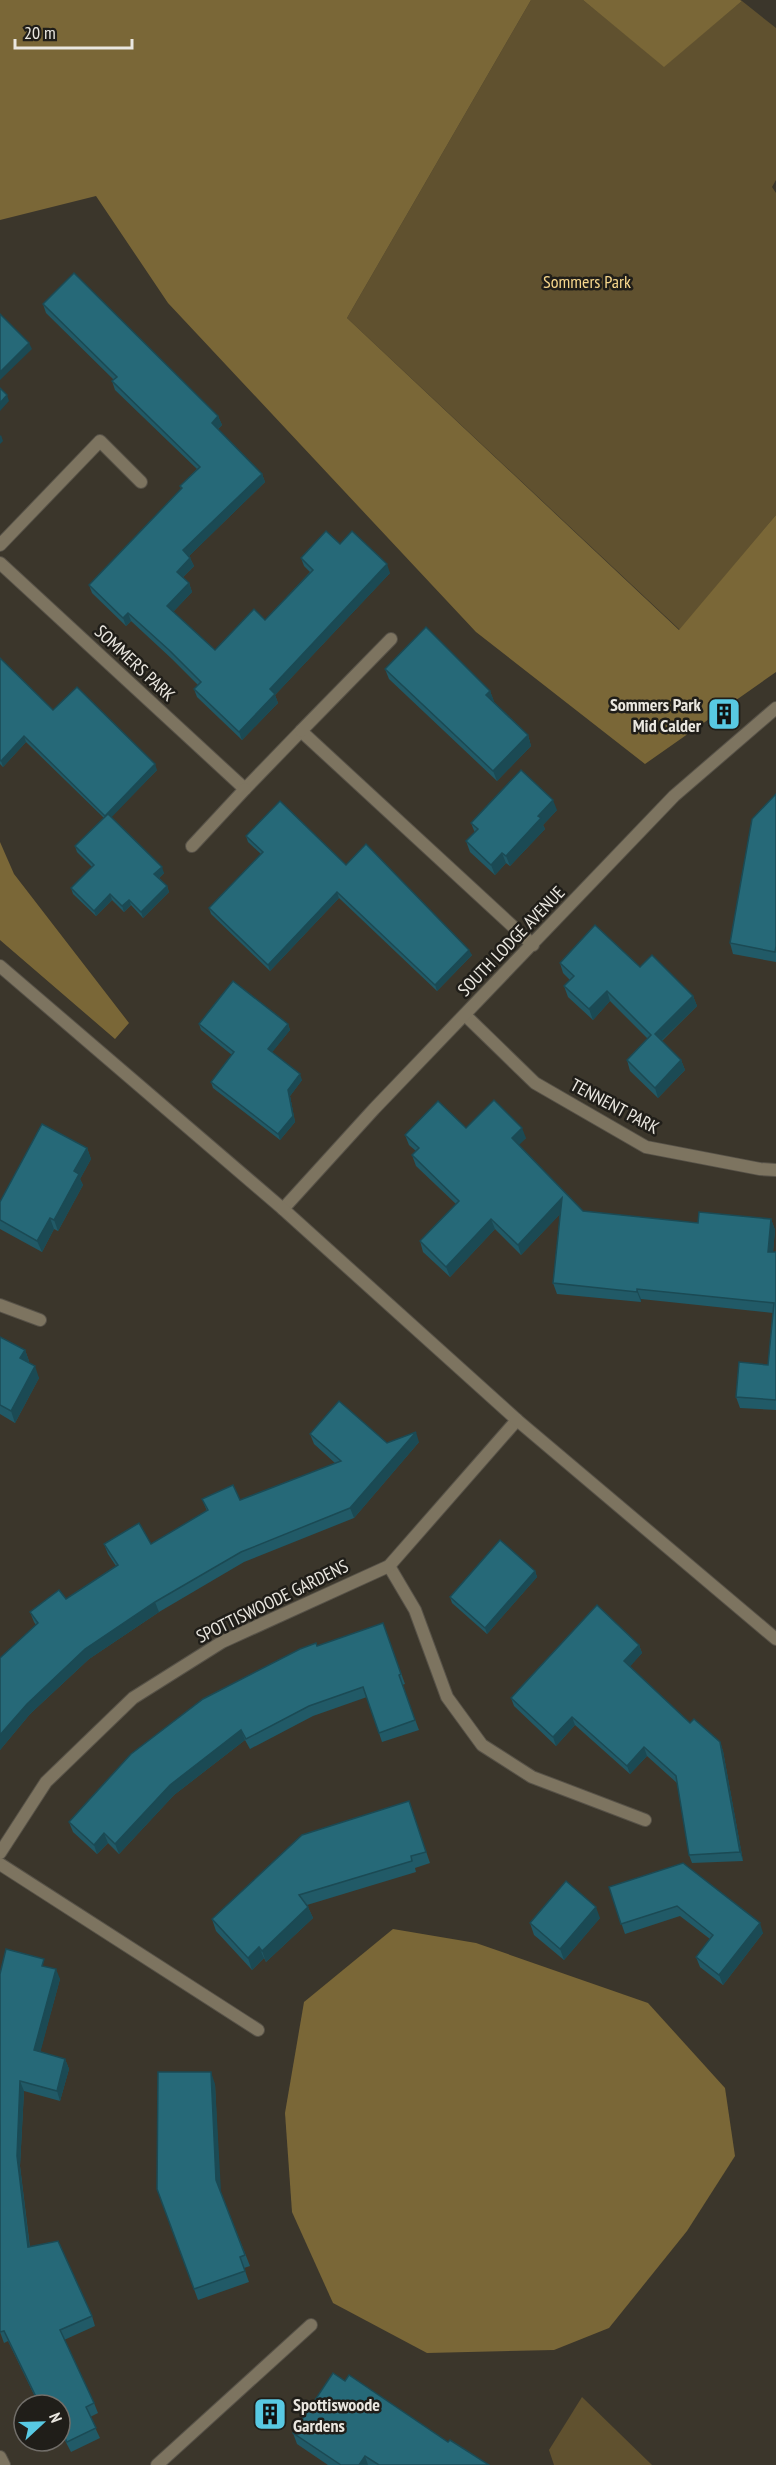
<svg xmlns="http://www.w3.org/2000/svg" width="776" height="2465" viewBox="0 0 776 2465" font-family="'PT Sans Narrow',sans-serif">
<rect width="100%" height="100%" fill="#3b362b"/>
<g fill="#60512f">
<path d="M531,0H583L664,66L742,1L776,28V180L772,187L776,193V515L680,630L347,318Z"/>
<path d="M582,2397L652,2465H554L549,2450Z"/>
</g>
<g fill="#7a6737">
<path d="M0,0H531L347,318L679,630L776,515V672L645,764L476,632L168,303L96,196L0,220Z"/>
<path d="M583,0H740L742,1L664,67Z"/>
<path d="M0,842L14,874L129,1023L115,1039L0,940Z"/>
<path d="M393,1929L476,1943L648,2003L725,2088L735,2156L687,2231L609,2328L554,2350L427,2353L333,2303L292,2212L285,2113L304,2002Z"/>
</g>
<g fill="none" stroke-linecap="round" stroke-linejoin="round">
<g stroke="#575248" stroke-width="14">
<g id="minor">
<path d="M0,545L100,441L141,482"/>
<path d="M0,563L245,789L301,731L533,945"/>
<path d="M301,731L391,639"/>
<path d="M192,846L245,789"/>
<path d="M465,1015L535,1083L646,1147L760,1169L776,1170"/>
<path d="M283,1209L374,1109L674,796L776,708"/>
<path d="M0,1305L40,1320"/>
<path d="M389,1566L415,1610L447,1697L482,1745L532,1777L645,1820"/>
<path d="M0,1853L46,1782L133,1698L222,1642L389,1566L517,1420"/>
<path d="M0,1864L258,2030"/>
<path d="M0,2457L4,2465"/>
<path d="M157,2465L311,2325"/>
</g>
</g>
<g stroke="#575248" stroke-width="14">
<path id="tertiary" d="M0,966L283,1209L517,1420L776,1639"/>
</g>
<use href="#minor" stroke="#7d7460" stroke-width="12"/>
<use href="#tertiary" stroke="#7d7460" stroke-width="12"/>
</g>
<g fill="#215a67">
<path d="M43,304L218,416L222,425L218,429L262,474L265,482L189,556L194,566L183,577L189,583L192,592L173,612L215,650L265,620L310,572L304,566L301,558L340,544L390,573L275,695L278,703L242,740L197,697L194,689L198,685L172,659L131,621L126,626L92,593L89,585L181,489L180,486L197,469L115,390L112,381L114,380L46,313Z"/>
<path d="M0,658L53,710L157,770L111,817L164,873L159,878L167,886L169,892L143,918L131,905L124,912L112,900L96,916L73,894L71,888L92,867L77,852L75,846L104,818L26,742L3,767L0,764Z"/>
<path d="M385,669L490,691L494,702L528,735L531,746L497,781L389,679Z"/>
<path d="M776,794V962L733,954L730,943Z"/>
<path d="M557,810L543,825L545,829L510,866L506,863L495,875L470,852L466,841L475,833L471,823Z"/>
<path d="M246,836L346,865L472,955L437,991L339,898L270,971L211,914L209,908L261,854L248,842Z"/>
<path d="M560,963L640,967L693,996L697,1006L662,1041L681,1060L685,1070L658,1098L630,1071L627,1060L648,1039L610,1001L593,1020L568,997L564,986L570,980L563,973Z"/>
<path d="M199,1024H288L290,1030L272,1052L302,1080L290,1096L295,1122L280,1140L213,1088L211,1082L232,1055L201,1030Z"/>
<path d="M466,1128L526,1138L518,1145L583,1211L698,1223L771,1219L775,1230L773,1252H776V1410L740,1408L736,1397L768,1365L773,1313L641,1299V1302L557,1294L553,1283L560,1214L521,1255L495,1229L450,1277L423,1252L420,1241L456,1204L416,1166L412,1155L416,1151L409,1145L405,1135Z"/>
<path d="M87,1148L91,1159L80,1179L83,1185L58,1231L54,1229L42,1252L0,1229V1202Z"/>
<path d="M0,1337L25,1350L29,1361L28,1362L39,1378L15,1423L0,1414Z"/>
<path d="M310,1434L387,1443L419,1442L354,1518L244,1562L159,1612L89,1659L30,1714L0,1750V1658L36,1625L34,1622L30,1612L66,1599L116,1566L108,1554L104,1544H151L207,1511L202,1499L240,1500L335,1463L314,1444Z"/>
<path d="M535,1571L537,1577L487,1634L452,1603L450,1597Z"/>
<path d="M383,1623L405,1684L402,1685L419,1730L382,1742L367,1697L313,1716L250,1749L245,1740L174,1795L119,1854L108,1843L97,1854L73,1832L69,1822L317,1646Z"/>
<path d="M639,1645L642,1653L629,1667L690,1723L720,1742L723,1751L743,1861L692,1863L689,1855L677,1783L647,1756L630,1774L575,1725L556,1746L514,1706L511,1698Z"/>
<path d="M409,1801L430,1863L415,1868L416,1872L307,1905L313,1918L266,1962L264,1958L252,1970L216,1931L212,1919Z"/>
<path d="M683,1863L763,1933L723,1985L700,1967L696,1957L710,1939L680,1916L625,1934L609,1887Z"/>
<path d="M600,1918L564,1960L534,1935L530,1923Z"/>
<path d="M47,1967L60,1979L40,2052L65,2059L69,2069L60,2101L24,2091L20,2166L30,2247L92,2316L95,2326L64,2340L94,2403L98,2413L90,2417L100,2438L71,2452L60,2431V2405H39L8,2341L4,2343L0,2332V1974Z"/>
<path d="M215,2084L220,2190L250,2266L244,2268L249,2282L198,2300L157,2189Z"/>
<path d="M345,2381L448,2442L489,2465H328L297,2444L293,2433Z"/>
</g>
<g fill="#1b4a54">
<path d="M29,343L32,349L0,380V372Z"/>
<path d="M7,395L9,401L0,411V403Z"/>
<path d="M218,416L222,425L215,431L212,423Z"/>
<path d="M1,435L3,441L0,444V436Z"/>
<path d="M262,474L265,482L186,559L183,550Z"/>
<path d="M190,558L194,566L180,580L177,572Z"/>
<path d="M387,564L390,573L275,695L278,703L242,740L239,732L270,689Z"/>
<path d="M189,583L192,592L170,615L167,606Z"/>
<path d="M128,613L131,621L126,626L123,618Z"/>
<path d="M490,691L494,701L490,705L486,695Z"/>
<path d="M528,735L531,746L497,781L493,771Z"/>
<path d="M24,736L26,742L3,767L1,761Z"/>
<path d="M155,764L157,770L107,822L105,816Z"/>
<path d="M553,800L557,810L543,825L545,829L510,866L506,856L538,816Z"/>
<path d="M502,853L506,863L495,875L491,865Z"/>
<path d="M162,867L164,873L157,880L154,874Z"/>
<path d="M167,886L169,892L143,918L141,912Z"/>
<path d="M337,892L339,898L270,971L268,965Z"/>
<path d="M110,894L112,900L96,916L94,911Z"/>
<path d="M129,900L131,905L124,912L122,906Z"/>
<path d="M469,950L472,955L437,991L435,985Z"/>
<path d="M607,991L610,1001L593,1020L589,1009Z"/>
<path d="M693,996L697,1006L658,1044L655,1034Z"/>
<path d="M288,1024L290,1030L270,1055L268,1049Z"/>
<path d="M681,1060L685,1070L658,1098L655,1088Z"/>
<path d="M300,1074L302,1080L290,1096L295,1122L280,1140L278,1134L288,1090Z"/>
<path d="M522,1128L526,1138L515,1149L512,1138Z"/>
<path d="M87,1148L91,1159L80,1179L83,1185L58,1231L54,1220L74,1171Z"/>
<path d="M562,1198L566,1208L521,1255L518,1245Z"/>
<path d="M50,1218L54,1229L42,1252L37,1241Z"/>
<path d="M491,1219L495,1229L450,1277L446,1267Z"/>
<path d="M771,1219L775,1230L772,1262L768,1252Z"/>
<path d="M637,1289L641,1299V1302L637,1292Z"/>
<path d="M25,1350L29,1361L25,1370L20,1358Z"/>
<path d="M35,1366L39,1378L15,1423L11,1411Z"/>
<path d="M416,1432L419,1442L354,1518L350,1508Z"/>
<path d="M535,1571L537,1577L487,1634L485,1628Z"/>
<path d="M155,1602L159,1612L89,1659L30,1714L0,1750V1735L27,1704L85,1649Z"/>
<path d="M639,1645L642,1653L627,1670L624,1661Z"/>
<path d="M572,1717L575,1725L556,1746L553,1737Z"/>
<path d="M241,1730L245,1740L174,1795L119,1854L115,1844L170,1785Z"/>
<path d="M720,1742L723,1751L743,1861L740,1852Z"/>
<path d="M644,1747L647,1756L630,1774L627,1766Z"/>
<path d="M104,1833L108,1843L97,1854L94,1845Z"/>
<path d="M308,1907L313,1918L266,1962L262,1951Z"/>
<path d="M596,1907L600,1918L564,1960L560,1949Z"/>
<path d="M760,1923L763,1933L723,1985L719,1975Z"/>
<path d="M259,1947L264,1958L252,1970L248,1958Z"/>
<path d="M56,1969L60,1979L38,2061L34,2050Z"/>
<path d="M65,2059L69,2069L60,2101L57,2091Z"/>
<path d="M211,2072L215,2084L221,2191L216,2180Z"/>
<path d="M20,2081L24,2091L20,2166L31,2258L28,2247L17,2156Z"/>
<path d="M365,2456L368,2465H359Z"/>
</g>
<g fill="#266978" stroke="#1b4a54" stroke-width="1.5">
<path d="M74,273L218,416L212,423L262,474L183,550L190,558L177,572L189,583L167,606L215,650L254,609L265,620L313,570L301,558L326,531L340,544L352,531L387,564L270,689L275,694L239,732L194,689L201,682L169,650L128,613L123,618L89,585L182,488L180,486L200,467L112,381L117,377L43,304Z"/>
<path d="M0,314L29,343L0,372Z"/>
<path d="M0,388L7,395L0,403Z"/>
<path d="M426,627L490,691L486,695L528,735L493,771L385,669Z"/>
<path d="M0,658L53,710L77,687L155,764L105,816L24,736L1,761L0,760Z"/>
<path d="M521,770L553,800L538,816L541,818L506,856L502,853L491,865L466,841L478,829L471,823Z"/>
<path d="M776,794V946L775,952L730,943L752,819Z"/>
<path d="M280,801L346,865L366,844L469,950L435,985L337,892L268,965L209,908L263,852L246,836Z"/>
<path d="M108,814L162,867L154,874L167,886L141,912L129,900L122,906L110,894L94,911L71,888L94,865L75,846Z"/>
<path d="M595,925L640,967L652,955L693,996L655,1034L681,1060L655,1088L627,1060L651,1035L607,991L589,1009L564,986L574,976L560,963Z"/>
<path d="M233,981L288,1024L268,1049L300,1074L288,1090L293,1116L278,1134L211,1082L234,1052L199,1024Z"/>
<path d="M494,1100L522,1128L512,1138L583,1211L698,1223L699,1212L771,1219L768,1252H776V1400L736,1397L739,1362L768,1365L774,1303L637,1289V1292L553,1283L562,1198L518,1245L491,1219L446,1267L420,1241L459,1201L412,1155L419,1148L405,1135L438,1101L466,1128Z"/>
<path d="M42,1124L87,1148L74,1171L79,1174L54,1220L50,1218L37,1241L0,1220V1202Z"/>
<path d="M0,1337L25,1350L20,1358L35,1366L11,1411L0,1405Z"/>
<path d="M339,1401L387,1443L416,1432L350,1508L241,1552L155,1602L85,1649L27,1704L0,1735V1658L38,1623L30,1612L59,1590L66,1599L118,1565L104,1544L139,1523L151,1544L208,1510L202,1499L233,1485L240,1500L341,1461L310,1434Z"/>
<path d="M500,1540L535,1571L485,1628L450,1597Z"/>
<path d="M597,1605L639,1645L624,1661L690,1723L694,1719L720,1742L740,1852L689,1855L676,1776L644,1747L627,1766L572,1717L553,1737L511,1698Z"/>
<path d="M383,1623L401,1674L399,1675L415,1720L379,1733L363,1687L309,1706L246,1739L241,1730L170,1785L115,1844L104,1833L94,1845L69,1822L131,1754L203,1699L300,1649L316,1643L317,1646Z"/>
<path d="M409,1801L426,1852L411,1856L412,1861L299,1895L308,1907L262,1951L259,1947L248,1958L212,1919L302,1835Z"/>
<path d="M683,1863L760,1923L719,1975L696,1957L713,1935L677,1906L621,1924L609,1887Z"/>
<path d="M566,1881L596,1907L560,1949L530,1923Z"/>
<path d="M6,1949L44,1959L42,1966L56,1969L34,2050L65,2059L57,2091L20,2081L17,2156L28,2247L58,2241L92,2316L60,2330L94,2403L86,2407L96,2428L67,2442L60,2428V2405H40L4,2331L0,2332V1974Z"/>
<path d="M158,2072H211L216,2180L245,2255L240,2257L245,2271L194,2289L157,2189Z"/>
<path d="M333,2373L345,2381L349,2375L448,2442L450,2440L489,2465H379L365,2456L359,2465H341L293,2433Z"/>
</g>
<defs>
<g id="building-square" transform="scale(1.725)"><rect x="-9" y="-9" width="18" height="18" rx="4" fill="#58c9e3" stroke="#201e19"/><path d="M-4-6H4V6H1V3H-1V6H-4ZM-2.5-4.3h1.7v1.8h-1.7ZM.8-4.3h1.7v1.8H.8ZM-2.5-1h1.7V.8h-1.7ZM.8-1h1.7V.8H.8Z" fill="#111"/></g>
</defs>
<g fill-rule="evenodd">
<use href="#building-square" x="724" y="714"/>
<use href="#building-square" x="270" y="2414"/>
</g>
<g text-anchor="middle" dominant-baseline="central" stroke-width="5" stroke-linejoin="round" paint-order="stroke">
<g font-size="18" fill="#f6d68c" stroke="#201e19">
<text x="587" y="281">Sommers Park</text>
</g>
<g font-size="18" fill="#eae7e0" stroke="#201e19">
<text transform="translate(135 663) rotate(43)">SOMMERS PARK</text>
<text transform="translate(511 941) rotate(-46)">SOUTH LODGE AVENUE</text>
<text transform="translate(615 1106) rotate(28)">TENNENT PARK</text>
<text transform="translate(272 1601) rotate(-26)">SPOTTISWOODE GARDENS</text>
</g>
<g font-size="18" font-weight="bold" fill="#eae7e0" stroke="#201e19" text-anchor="end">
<text x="701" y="704">Sommers Park<tspan x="701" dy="21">Mid Calder</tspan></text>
<text x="293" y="2404" text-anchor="start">Spottiswoode<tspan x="293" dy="21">Gardens</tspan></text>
</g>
</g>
<g transform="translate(42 2423) rotate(68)"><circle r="28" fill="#201e19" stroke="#716e69" stroke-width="1.5"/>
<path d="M0-4.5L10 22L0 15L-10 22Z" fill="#58c9e3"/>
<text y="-9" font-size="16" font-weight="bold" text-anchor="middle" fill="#eae7e0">N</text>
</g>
<path d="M15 39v9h117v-9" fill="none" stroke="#eae7e0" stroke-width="3"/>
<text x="24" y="39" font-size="18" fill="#eae7e0" stroke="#201e19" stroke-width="4.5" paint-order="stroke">20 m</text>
</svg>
